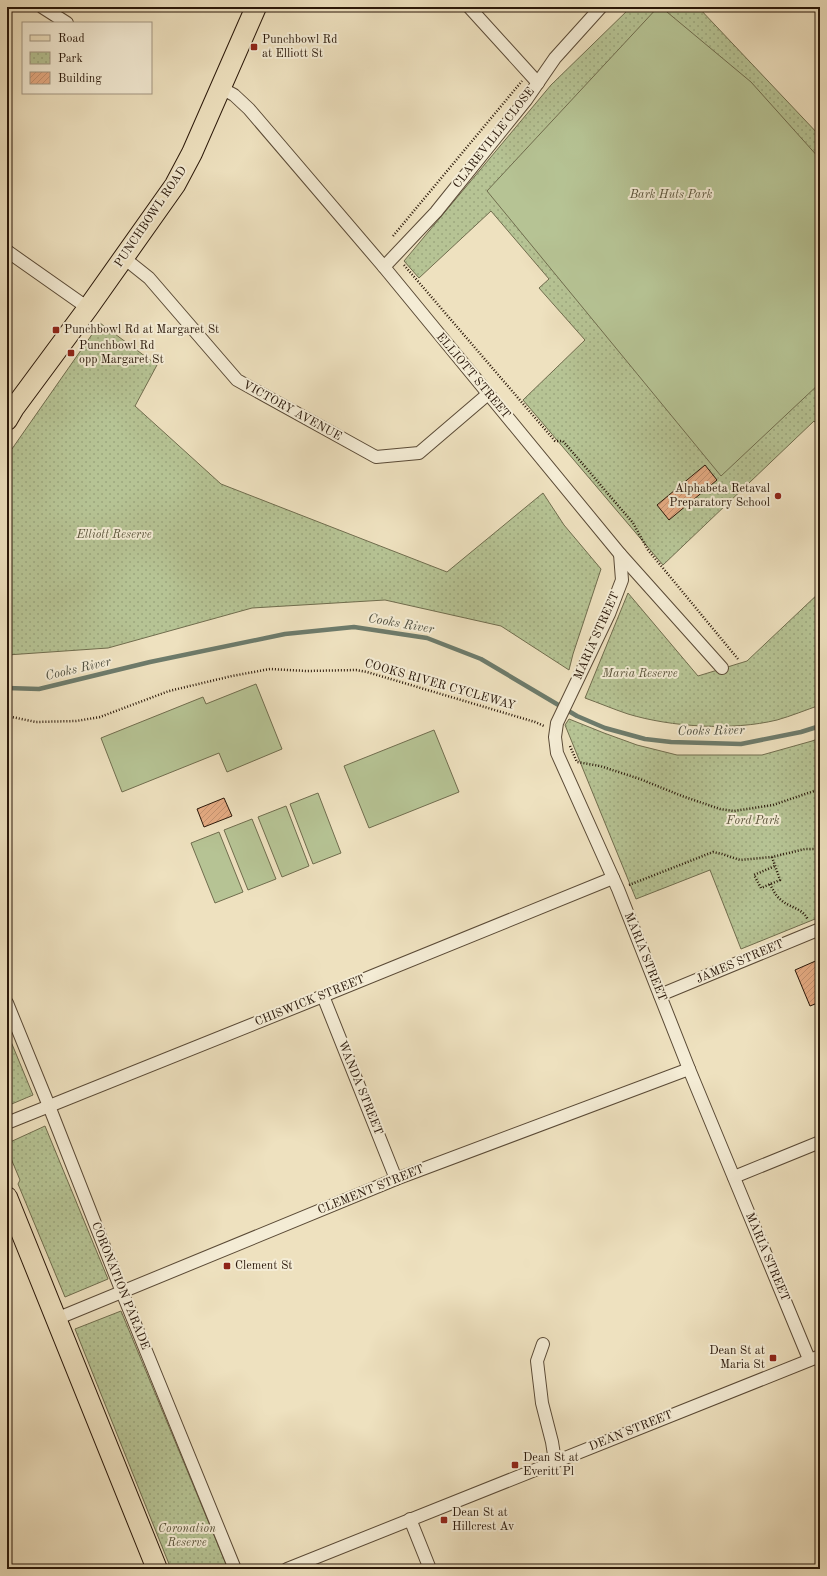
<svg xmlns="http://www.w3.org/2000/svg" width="827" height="1576" viewBox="0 0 827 1576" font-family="'Old Standard TT',serif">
<defs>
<pattern id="park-dots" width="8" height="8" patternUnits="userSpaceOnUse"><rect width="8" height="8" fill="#b6c394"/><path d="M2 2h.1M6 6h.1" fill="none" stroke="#9ca77e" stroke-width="1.8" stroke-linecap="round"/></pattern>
<pattern id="building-hatch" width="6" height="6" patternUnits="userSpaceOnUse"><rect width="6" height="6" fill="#e6ac84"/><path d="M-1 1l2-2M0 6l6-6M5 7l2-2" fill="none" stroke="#c59371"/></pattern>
</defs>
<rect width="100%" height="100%" fill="#eee1bf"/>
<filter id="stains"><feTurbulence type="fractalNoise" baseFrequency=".005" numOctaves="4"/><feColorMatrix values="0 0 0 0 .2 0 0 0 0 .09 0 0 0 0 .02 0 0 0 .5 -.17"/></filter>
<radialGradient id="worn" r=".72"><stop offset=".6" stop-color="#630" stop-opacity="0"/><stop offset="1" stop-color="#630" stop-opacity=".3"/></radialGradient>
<g fill="url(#park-dots)" stroke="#706d4e">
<path d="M631,7H698L820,136V428L814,421L663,565L523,400L585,340L539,288L549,279L491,211L419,278L404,261L551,85Z"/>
<path d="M100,323L157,365L135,406L221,484L447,572L543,493L564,525L601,569L573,654L569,670L501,626L385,600L252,608L108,648L7,655V456Z"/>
<path d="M820,592V705C806,710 791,716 777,720C732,731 671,727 628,714C613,709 599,703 585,698L628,593L698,676L747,661Z"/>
<path d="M569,719L604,733L637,745L677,755H762L812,741L820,738V917L741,949L710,870L636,899L565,725Z"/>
<path d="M7,1032L33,1095L7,1106Z"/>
<path d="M45,1126L108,1279L65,1297L18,1184L20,1180L7,1149L8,1143Z"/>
<path d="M121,1311L228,1569H171L75,1329Z"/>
</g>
<g fill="#b6c394" stroke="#706d4e">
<path d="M658,7H661L751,82L820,159V383L721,476L487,191Z"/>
<path d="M256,684L282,749L227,772L219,753L122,792L101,738L203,697L206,704Z"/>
<path d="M434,730L459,792L369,828L344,766Z"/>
<path d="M318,793L341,853L313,864L290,804Z"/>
<path d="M286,806L309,866L282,877L258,817Z"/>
<path d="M252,819L276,879L248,890L224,830Z"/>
<path d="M219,832L243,892L215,903L191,843Z"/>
</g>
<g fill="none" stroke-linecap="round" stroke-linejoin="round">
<path stroke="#6d7b6b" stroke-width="4.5" d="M7,688L39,689L150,662L285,634L354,627L427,638L481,659L577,716L605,728L645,739L671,742L741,744L801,732L820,726"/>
</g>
<g fill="url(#building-hatch)" stroke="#291709">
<path d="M705,465L717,480L669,520L657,505Z"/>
<path d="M224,798L232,816L204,827L197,809Z"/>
<path d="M820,959V1002L810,1006L795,970Z"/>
</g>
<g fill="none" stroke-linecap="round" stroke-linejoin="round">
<g stroke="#5a4a36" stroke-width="14">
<g id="street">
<path d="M42,7L67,23"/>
<path d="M469,7L538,83"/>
<path d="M221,88L234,95L249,109L384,267L620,554L722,668"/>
<path d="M7,251L88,308"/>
<path d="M124,258L149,278L237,380L376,457L419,453L488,394"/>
<path d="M384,267L436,212L526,100L555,58L601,7"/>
<path d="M620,554L622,580L609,614L557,723L555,737L557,753L618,889L689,1069L809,1359"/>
<path d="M660,995L820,929"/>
<path d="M323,996L396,1179"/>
<path d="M7,1003L49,1106L122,1292L235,1569"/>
<path d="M7,1123L323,996L613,878"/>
<path d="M734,1177L820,1142"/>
<path d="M56,1319L396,1179L689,1069"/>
<path d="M543,1344L537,1361L542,1403L552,1442L555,1461"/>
<path d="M410,1519L430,1569"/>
<path d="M287,1569L820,1356"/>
</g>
</g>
<g stroke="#291709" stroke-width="22">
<g id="primary">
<path d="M7,420L14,408L88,308L175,185L192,153L256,7"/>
<path d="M7,1197L157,1569"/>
</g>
</g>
<g stroke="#291709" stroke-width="2.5" stroke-dasharray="1 2" stroke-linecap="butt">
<path d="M393,236L522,81"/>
<path d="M404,265L555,441H563L633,523L648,550L738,659"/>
<path d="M7,716L36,722L76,721L100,717L169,691L232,676L270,669L307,671L356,670L367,672L535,722L544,726"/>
<path d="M570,746L577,762L600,766L640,779L682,796L720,809L734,811L773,805L820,789"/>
<path d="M772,857L780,880L761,888L754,875L775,866"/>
<path d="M770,884C773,890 776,896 781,900C790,908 803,908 808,920"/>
<path d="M629,885L713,852L722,854L740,860L772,857L805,849H820"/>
</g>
<use href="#street" stroke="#f4ecd5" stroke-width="12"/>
<use href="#primary" stroke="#eee1bf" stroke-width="20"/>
</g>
<g fill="#8f2418" stroke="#f4ecd5" stroke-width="1.5">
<rect x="250" y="43" width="8" height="8" rx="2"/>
<rect x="52" y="326" width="8" height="8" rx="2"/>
<rect x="67" y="349" width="8" height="8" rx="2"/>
<circle cx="778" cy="496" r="4"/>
<rect x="223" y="1262" width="8" height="8" rx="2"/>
<rect x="769" y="1354" width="8" height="8" rx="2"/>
<rect x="511" y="1461" width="8" height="8" rx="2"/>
<rect x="440" y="1516" width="8" height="8" rx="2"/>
</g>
<g text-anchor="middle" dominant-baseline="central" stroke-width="4" stroke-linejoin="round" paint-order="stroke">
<g font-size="12" fill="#291709" stroke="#f4ecd5" text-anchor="start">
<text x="262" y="40">Punchbowl Rd<tspan x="262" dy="14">at Elliott St</tspan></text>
<text x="64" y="330">Punchbowl Rd at Margaret St</text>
<text x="79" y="346">Punchbowl Rd<tspan x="79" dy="14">opp Margaret St</tspan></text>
<text x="770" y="489" text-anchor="end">Alphabeta Retaval<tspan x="770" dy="14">Preparatory School</tspan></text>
<text x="235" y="1266">Clement St</text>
<text x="765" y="1351" text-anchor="end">Dean St at<tspan x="765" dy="14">Maria St</tspan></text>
<text x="523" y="1458">Dean St at<tspan x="523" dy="14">Everitt Pl</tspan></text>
<text x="452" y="1513">Dean St at<tspan x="452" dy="14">Hillcrest Av</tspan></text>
</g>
<g font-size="12" fill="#291709" stroke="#f4ecd5">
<text transform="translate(494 138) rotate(-52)">CLAREVILLE CLOSE</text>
<text transform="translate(151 217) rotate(-56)">PUNCHBOWL ROAD</text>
<text transform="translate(473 376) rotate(50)">ELLIOTT STREET</text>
<text transform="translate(292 411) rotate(29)">VICTORY AVENUE</text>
<text transform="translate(597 636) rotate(-66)">MARIA STREET</text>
<text transform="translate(440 685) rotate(16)">COOKS RIVER CYCLEWAY</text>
<text transform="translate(645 957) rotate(68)">MARIA STREET</text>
<text transform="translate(740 962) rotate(-23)">JAMES STREET</text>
<text transform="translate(310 1001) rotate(-22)">CHISWICK STREET</text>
<text transform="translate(360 1088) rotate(68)">WANDA STREET</text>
<text transform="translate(371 1190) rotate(-22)">CLEMENT STREET</text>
<text transform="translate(767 1257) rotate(67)">MARIA STREET</text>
<text transform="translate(120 1286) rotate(68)">CORONATION PARADE</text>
<text transform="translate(631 1431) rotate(-22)">DEAN STREET</text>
</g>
<g font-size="12" font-style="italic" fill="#5a533a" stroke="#f4ecd5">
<text x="671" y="195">Bark Huts Park</text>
<text x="114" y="535">Elliott Reserve</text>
<text x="640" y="674">Maria Reserve</text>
<text x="753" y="821">Ford Park</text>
<text x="187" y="1529">Coronation<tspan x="187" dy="14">Reserve</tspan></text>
</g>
<g font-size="13" font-style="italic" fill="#515142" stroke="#f4ecd5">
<text transform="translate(401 624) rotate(10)">Cooks River</text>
<text transform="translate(78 669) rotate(-13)">Cooks River</text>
<text transform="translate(711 731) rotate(-1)">Cooks River</text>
</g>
</g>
<rect width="827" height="1576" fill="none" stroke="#eee1bf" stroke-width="24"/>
<rect x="8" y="8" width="811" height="1560" fill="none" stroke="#291709" stroke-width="2"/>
<rect x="12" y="12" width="803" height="1552" fill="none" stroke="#291709"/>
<rect x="22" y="22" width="130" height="72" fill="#f4ecd5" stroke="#a39783"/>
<rect x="30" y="35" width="20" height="6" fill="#eee1bf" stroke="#a39783"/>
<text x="58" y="42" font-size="12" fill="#291709">Road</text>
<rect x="30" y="52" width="20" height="12" fill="url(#park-dots)" stroke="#a39783"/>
<text x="58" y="62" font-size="12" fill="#291709">Park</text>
<rect x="30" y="72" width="20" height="12" fill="url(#building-hatch)" stroke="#a39783"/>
<text x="58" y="82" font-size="12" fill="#291709">Building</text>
<rect width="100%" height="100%" filter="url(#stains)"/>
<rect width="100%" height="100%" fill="url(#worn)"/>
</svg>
